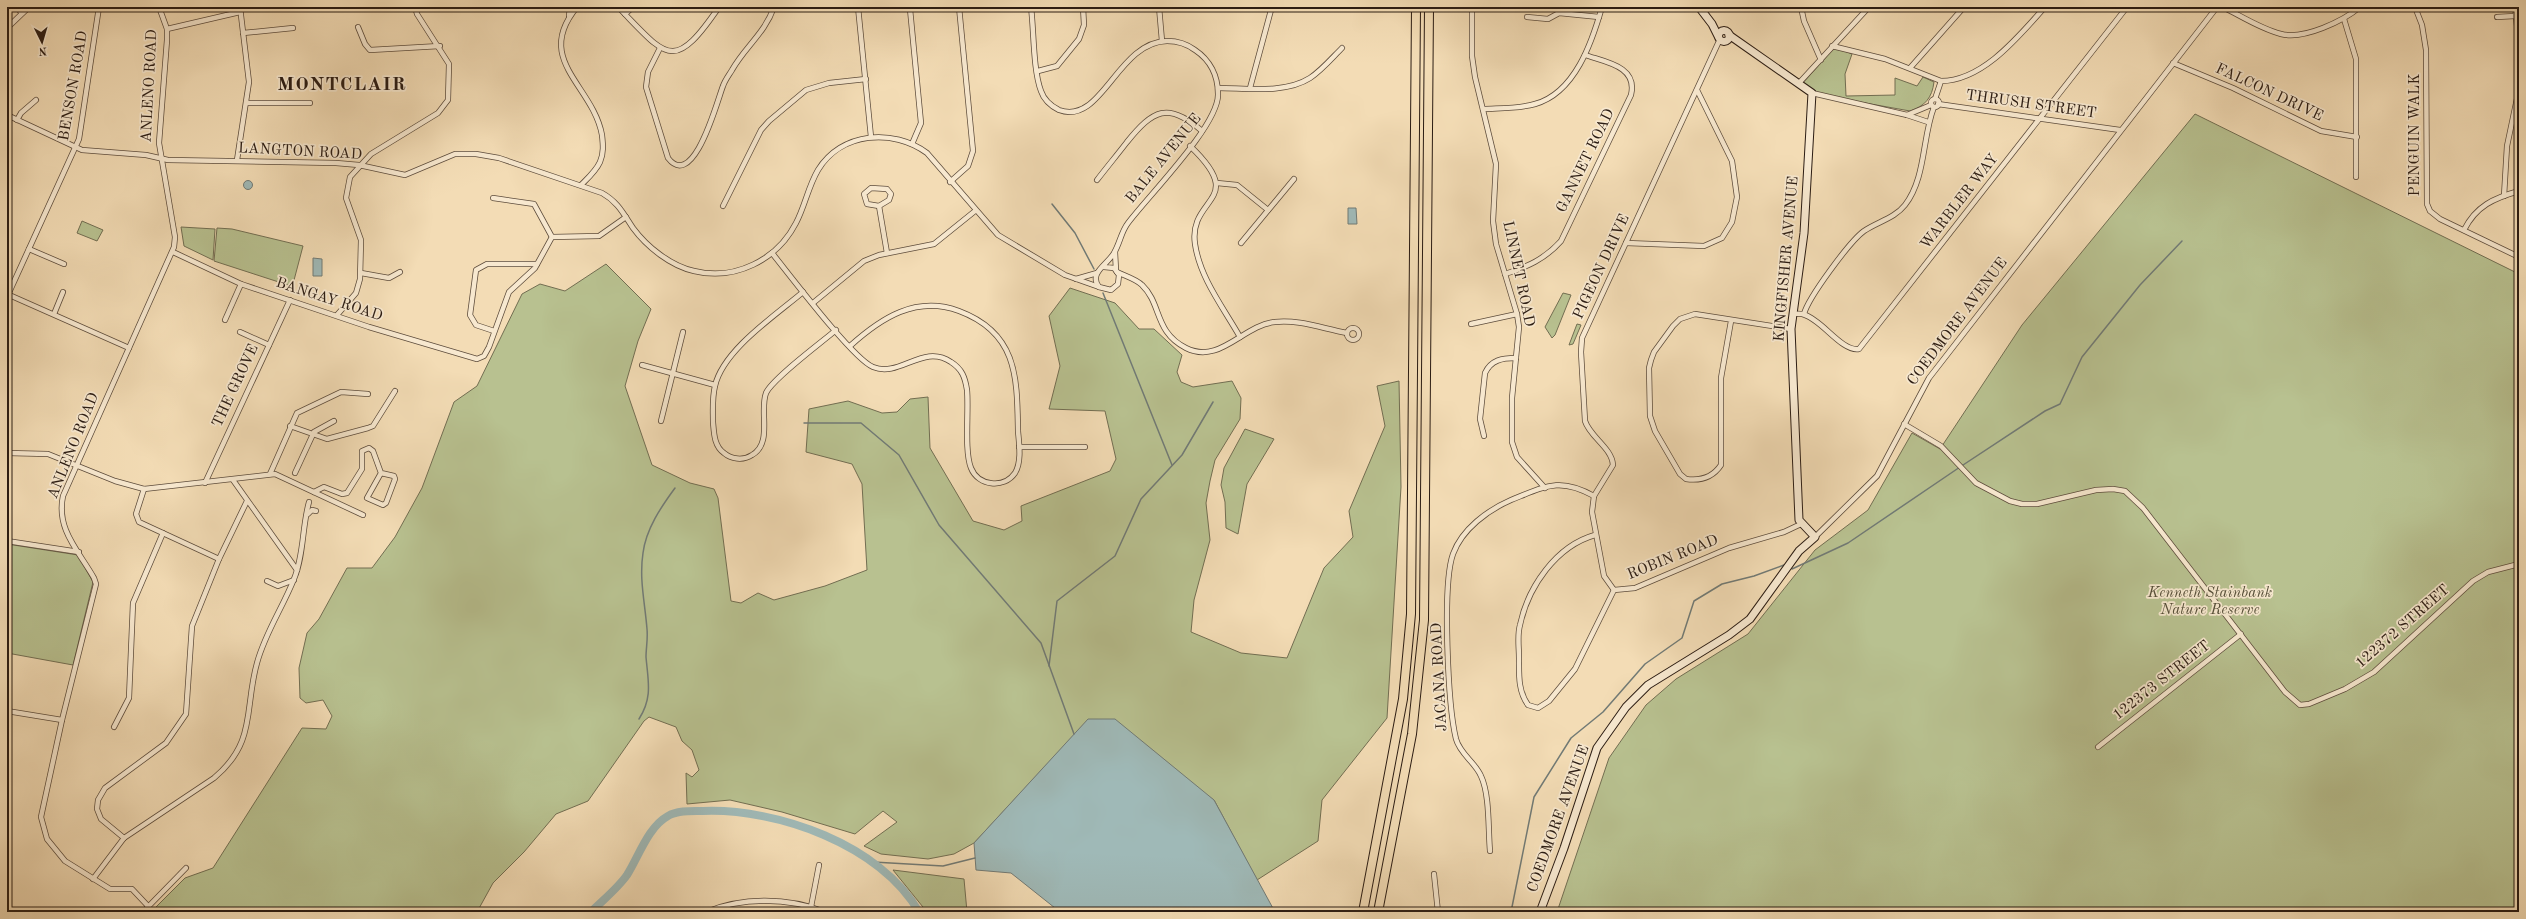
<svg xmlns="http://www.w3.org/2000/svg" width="2526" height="919" viewBox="0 0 2526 919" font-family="'Old Standard TT',serif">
<rect width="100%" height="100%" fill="#f3dcb5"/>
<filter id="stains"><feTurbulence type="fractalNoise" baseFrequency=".005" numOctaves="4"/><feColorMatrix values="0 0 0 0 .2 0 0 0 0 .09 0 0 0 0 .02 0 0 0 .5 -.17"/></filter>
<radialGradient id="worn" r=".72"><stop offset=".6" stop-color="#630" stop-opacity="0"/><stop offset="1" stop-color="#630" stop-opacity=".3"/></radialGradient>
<g fill="#b8c190" stroke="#726e52">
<path d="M1835,47L1852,54L1845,74L1846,96L1895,95V78L1917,86L1923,77L1934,82C1932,98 1925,106 1910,111L1815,94L1802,84Z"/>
<path d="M2195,114L2519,274V912H1557L1609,758L1646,705L1676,679L1748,634L1815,550L1868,510L1912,433L1940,449L2022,325Z"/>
<path d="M82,221L103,230L97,241L77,233Z"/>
<path d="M181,227L215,229L213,260L184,246Z"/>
<path d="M217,228L232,229L303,246L293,284L291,286L214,261Z"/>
<path d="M606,264L651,309L638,341L625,386L652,465L690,483L714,489L718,498L731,601L741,603L758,593L774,600L825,586L867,570L862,484L852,464L806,452L809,409L848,401L882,413L897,412L910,399L928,397L930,448L973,521L1004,530L1022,521L1021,506L1110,471L1116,459L1105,411L1049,409L1060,366L1049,316L1070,288L1115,303L1139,329H1154L1182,355L1177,372L1181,382L1193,387L1232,381L1241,398L1240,419L1215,460L1210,481L1206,503L1210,540L1194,600L1191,632L1241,653L1287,658L1324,568L1353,537L1349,511L1385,426L1377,386L1399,381L1401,487L1387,718L1322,800L1318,841L1257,880L1214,800L1088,720L974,843L954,854L928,859L881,854L864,846L897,822L883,811L855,834L782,812L730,800L687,804L686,773L692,777L699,770L692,750L682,741L676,727L649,717L644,721L588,801L556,814L524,852L493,883L477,912H151L185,878L213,868L302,728L326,729L332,716L323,700L306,703L300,698L299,668L307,633L319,619L347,568H372L395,537L422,488L454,402L477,386L522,294L540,284L565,291Z"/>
<path d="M1563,293L1571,295L1555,335L1552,338L1545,327Z"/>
<path d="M1577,324L1581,325L1573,344L1569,345Z"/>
<path d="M1245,429L1274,439L1247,484L1238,534L1226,528L1225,502L1221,485L1224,468Z"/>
<path d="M7,544L78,555L93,582L73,665L7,653Z"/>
<path d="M893,870L964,879L967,912H927Z"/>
</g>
<g fill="#9fb9b7" stroke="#717a75">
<circle cx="248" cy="185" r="4.5"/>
<path d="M1348,208H1356L1357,224H1348Z"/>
<path d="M313,258L322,259V276H313Z"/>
<path d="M1088,719H1115L1214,800L1275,912H1060L1011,873L976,870L974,843Z"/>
</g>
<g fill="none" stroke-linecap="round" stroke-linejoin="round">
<g stroke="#717a75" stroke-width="1.5">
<path d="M1052,204L1075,233L1094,269"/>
<path d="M1103,293L1172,465"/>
<path d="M804,423H861L899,455L939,525L1041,643L1074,734"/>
<path d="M1792,569L1848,543L1960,467L2045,411L2060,404L2082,357L2140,285L2182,241"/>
<path d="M1049,666L1057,601L1115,556L1141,499L1182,455L1213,402"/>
<path d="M639,719C653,697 648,681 646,657C646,648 648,639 647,629C645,603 639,579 643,553C646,529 661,507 675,488"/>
<path d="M873,862L943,866L975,858"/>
<path d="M1511,912L1534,797L1571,738L1603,712L1645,664L1682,638L1694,601L1722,584L1754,576L1784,565"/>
</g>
<path stroke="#9fb9b7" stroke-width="8" d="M591,912C603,900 618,888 627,875C639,856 648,827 668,816C677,810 693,811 703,811C777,808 881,845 919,912"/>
<g stroke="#5d4c3c" stroke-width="6">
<g id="street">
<path d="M16,7L22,13"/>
<path d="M22,7L25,10L32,7"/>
<path d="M544,7L547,8"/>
<path d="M577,7C533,60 593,85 602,135C603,144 604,153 600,162C596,171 588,178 581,185"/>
<path d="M618,7C667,57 673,74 719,7"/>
<path d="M858,7L871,137"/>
<path d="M1031,7C1034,31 1033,70 1041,91C1044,100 1051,106 1059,110C1102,126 1117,42 1167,41C1177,41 1187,44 1195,50C1210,60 1218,76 1218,94C1219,125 1149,195 1128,223C1121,232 1120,243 1114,253C1108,264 1088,273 1099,287L1111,290L1118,284L1119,275L1114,268L1104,267"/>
<path d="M1159,7L1162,41"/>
<path d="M1472,7V56L1475,77L1496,164L1493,221L1496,244L1517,314L1519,327L1512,398V442L1517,457L1545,488"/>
<path d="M1801,7L1804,21L1821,60"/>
<path d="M2223,7C2241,16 2261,29 2281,34C2304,40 2343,21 2360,7"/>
<path d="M2415,7L2422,25L2426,50L2427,204L2430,211L2440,219L2519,257"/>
<path d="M2515,7L2519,46"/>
<path d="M910,9L921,123L912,144"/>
<path d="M625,14L633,7"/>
<path d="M569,16L570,7"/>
<path d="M1527,17L1548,19L1559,13L1599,17"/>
<path d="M2497,17L2515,16"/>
<path d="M2344,19L2356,59V177"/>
<path d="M358,27L365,44L370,50L440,46"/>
<path d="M7,28L29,7"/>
<path d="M167,29L240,12"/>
<path d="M243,33L293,28"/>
<path d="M1720,39L1582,338L1581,352L1585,421C1590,437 1612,448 1613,465L1594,496L1592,512L1604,576L1614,590L1635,588L1729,548L1784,532L1801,524"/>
<path d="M1832,46L1885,59L1941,81"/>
<path d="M660,48L648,72L646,87L668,158C694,192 718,98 723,86C725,80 729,75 732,70C745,47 765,33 774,7"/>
<path d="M2173,63L2233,88L2321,131L2357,137"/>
<path d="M1910,68L1964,7"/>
<path d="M1038,71L1057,66L1079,39L1084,25L1083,7"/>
<path d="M1799,83L1869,7"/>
<path d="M1218,88C1246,88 1285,94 1310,78C1322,70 1332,58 1342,48"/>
<path d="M1250,88L1271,10"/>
<path d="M1812,93L1907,115L1928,122"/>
<path d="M1935,99L1941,81C1983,81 2019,36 2045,7"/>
<circle cx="1935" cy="103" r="4"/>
<path d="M247,103H310"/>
<path d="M1938,104L2120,130"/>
<path d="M1483,109C1500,108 1518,109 1535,104C1575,93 1592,42 1602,7"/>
<path d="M7,115L82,150L146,155L168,160L336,163L359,165L405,175L455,154H476L499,158L602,193C618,202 623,213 633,228C647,247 671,266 694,271C735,281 777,260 796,223C805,206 808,187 818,170C841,132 893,128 927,153L998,235L1065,275L1099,287"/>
<path d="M1907,115L1931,105"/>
<path d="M17,120L21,113L36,100"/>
<path d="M1190,146C1249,202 1188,196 1195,244C1200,278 1223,307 1240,337"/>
<path d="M237,160L249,82L240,7"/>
<path d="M1097,180C1107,167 1117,155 1127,142C1153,110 1168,101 1202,131"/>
<path d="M950,182L968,166L973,151L959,7"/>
<path d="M1217,183L1237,185L1268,210"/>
<path d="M871,188L887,189L891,194L889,200L879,206L867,204L864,194Z"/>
<path d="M2504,196L2507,146L2519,89"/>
<path d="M493,198L534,204L552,237"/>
<path d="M723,206L761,130L769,121L806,90L829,83L866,79"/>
<path d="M879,206L887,253"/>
<path d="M2464,230C2476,206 2494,198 2519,191"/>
<path d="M1241,243L1294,179"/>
<path d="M1626,243L1704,246L1722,238L1732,222L1737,197L1732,161L1697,90"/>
<path d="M29,249L64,264"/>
<path d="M173,252L241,284L369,327L477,359L484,356L489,347L509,292L535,268L552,237L599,236L626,217"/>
<path d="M1115,252L1116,270"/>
<path d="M772,253C789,274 853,359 873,367C900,378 923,343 951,362C962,369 965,377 967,390C969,410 964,451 971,468C978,486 1004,489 1015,473C1022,462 1019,443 1018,431C1017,378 1018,333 959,311C916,295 881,318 850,346"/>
<path d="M1117,272C1125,276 1136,279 1142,285C1162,304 1154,332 1186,348C1220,365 1243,325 1275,322C1298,319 1324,329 1347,333"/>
<path d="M361,273L389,278L400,272"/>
<path d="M1505,274C1527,267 1545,259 1561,241L1631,95C1638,66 1605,62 1585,55"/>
<path d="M1076,279L1097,273"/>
<path d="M803,292C776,315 723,350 715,386C712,398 713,410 713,422C714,433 714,446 724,453C731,459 743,461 752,455C773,443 759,412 766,393C772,379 822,342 836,330"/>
<path d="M7,294L129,348"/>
<path d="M7,297L79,139L99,7"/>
<path d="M813,303L864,261L879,255L934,244L975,211"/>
<path d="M54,314L63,292"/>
<path d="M1793,314C1797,314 1801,313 1805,315C1822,320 1842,352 1859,349L2127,7"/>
<path d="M1804,314C1808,298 1850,241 1864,231C1877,222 1895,218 1905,205C1926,178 1922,138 1934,107"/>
<path d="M337,315L356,293L360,279L361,240L346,198L350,177L371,154L438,113L448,100L449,64L417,14L415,7"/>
<path d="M225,320L241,284"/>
<path d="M1731,321L1721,378V465C1713,477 1700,481 1686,479L1680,474L1655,431L1650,416L1649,368L1651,360L1654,352L1673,326L1680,319L1695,314L1791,329"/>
<path d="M1471,324L1517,314"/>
<circle cx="1353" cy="334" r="6"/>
<path d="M494,331L476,325L470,315L476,270L487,264H537"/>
<path d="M240,332L269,345"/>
<path d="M642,365L715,385"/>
<path d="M661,421L683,332"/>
<path d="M1904,424L1941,446L1976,483L2010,501L2022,504H2037L2096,490L2113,489L2125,491L2143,508L2285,692L2300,705L2309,704L2345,689L2374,672L2473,581L2488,572L2519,564"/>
<path d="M290,426L327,439L368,428L373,426L395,391"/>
<path d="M1484,436L1480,419L1485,373C1491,360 1502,358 1516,358"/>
<path d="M1019,447H1085"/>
<path d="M7,453L48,454L115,481L144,489L275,474L363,515"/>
<path d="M295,473L314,432L334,421"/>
<path d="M270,474L297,413L341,392L368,394"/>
<path d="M233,480L297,570"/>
<path d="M205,483L290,300"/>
<path d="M144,489L136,514L139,522L219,559"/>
<path d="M314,492L324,487L342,494L347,493L362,469V451L369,448L373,451L381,473L367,498L383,505L386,503L395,479L394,476L381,473"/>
<path d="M308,514L312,510L316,511"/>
<path d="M1595,535C1556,546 1528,587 1520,625C1517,635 1519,647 1519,658C1519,675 1518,691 1528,705L1538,708L1549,701L1575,669L1614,590"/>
<path d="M1815,537L1877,476L1929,378L2217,7"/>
<path d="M7,541L79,552"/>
<path d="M267,581L278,586L294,580"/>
<path d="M7,711L62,720"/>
<path d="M114,727L129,698L133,603L163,533"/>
<path d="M2098,747L2241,634"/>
<path d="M124,838L101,819L97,809L98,800L105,788L166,743L186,714L192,626L219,559L247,501"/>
<path d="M1490,851C1488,830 1490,795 1481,776C1475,762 1460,754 1456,739C1448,706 1442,585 1453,554C1462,529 1488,510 1511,500C1546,486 1560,477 1594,496"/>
<path d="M1434,874L1438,912"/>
<path d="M93,879L124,838L214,778C257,742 244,709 257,663C265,633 283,607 294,579C304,555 302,527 309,502"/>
<path d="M148,906L132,889H110L65,861L47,839L41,817L62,720L96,584L94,578C78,550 56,529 63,496L174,247L175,237L159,143L167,40V29L159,7"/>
<path d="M7,911L9,912"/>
<path d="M143,912L186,868"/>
<path d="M706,912C742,897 788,897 825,912"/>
<path d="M810,912L819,865"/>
</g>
</g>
<g stroke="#2b1c13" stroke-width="9">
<g id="secondary">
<path d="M1699,7L1712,24L1718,36"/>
<circle cx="1724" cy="36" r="5.5"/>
<path d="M1540,912L1564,848L1597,748L1626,707L1648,685L1729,635L1750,619L1799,551L1815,537L1799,520L1791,329L1804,233L1812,93L1729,35"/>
</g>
</g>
<g stroke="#2b1c13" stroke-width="10">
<g id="highway">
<path d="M1363,912L1403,699L1411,614L1416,7"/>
<path d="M1378,912L1412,734L1424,620L1429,7"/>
</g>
</g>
<use href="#street" stroke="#f7e8cf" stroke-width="4.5"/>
<use href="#secondary" stroke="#f7e8cf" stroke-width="7"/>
<use href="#highway" stroke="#f3dcb5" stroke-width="8"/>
</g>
<g text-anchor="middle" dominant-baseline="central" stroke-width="3.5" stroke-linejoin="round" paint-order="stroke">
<g font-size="15" fill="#2b1c13" stroke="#f7e8cf">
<text transform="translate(74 86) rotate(-80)">BENSON ROAD</text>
<text transform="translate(150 86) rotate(-87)">ANLENO ROAD</text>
<text transform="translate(2269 93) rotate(25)">FALCON DRIVE</text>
<text transform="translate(2031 105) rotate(8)">THRUSH STREET</text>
<text transform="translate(2415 135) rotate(-90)">PENGUIN WALK</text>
<text transform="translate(300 152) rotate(3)">LANGTON ROAD</text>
<text transform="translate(1164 159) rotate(-51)">BALE AVENUE</text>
<text transform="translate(1586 161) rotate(-64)">GANNET ROAD</text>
<text transform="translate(1960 202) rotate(-52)">WARBLER WAY</text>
<text transform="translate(1787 259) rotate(-85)">KINGFISHER AVENUE</text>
<text transform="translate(1602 267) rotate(-65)">PIGEON DRIVE</text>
<text transform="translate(1518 274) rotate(78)">LINNET ROAD</text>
<text transform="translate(329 300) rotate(18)">BANGAY ROAD</text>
<text transform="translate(1958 322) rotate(-53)">COEDMORE AVENUE</text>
<text transform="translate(236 386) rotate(-65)">THE GROVE</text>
<text transform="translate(74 446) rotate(-68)">ANLENO ROAD</text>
<text transform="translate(1673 558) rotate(-22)">ROBIN ROAD</text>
<text transform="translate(2403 627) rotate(-41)">122372 STREET</text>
<text transform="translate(1440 677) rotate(-93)">JACANA ROAD</text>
<text transform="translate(2162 681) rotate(-38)">122373 STREET</text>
<text transform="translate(1559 819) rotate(-70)">COEDMORE AVENUE</text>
</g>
<g font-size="15" font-style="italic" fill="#554e38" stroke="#f7e8cf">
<text x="2210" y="593">Kenneth Stainbank<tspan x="2210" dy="17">Nature Reserve</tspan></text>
</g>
<g font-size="19" font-weight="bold" letter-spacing="1" fill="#2b1c13" stroke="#f7e8cf">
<text x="342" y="85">MONTCLAIR</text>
</g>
</g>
<rect width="2526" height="919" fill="none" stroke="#f3dcb5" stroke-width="24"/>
<rect x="8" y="8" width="2510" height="903" fill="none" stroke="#2b1c13" stroke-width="2"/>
<rect x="12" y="12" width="2502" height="895" fill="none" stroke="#2b1c13"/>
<g transform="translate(42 42) rotate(175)" stroke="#f7e8cf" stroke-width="3" paint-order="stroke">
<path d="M0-3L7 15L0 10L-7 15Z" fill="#2b1c13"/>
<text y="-6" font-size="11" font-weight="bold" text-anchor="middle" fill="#2b1c13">N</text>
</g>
<rect width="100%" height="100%" filter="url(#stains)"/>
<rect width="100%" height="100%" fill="url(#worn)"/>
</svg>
